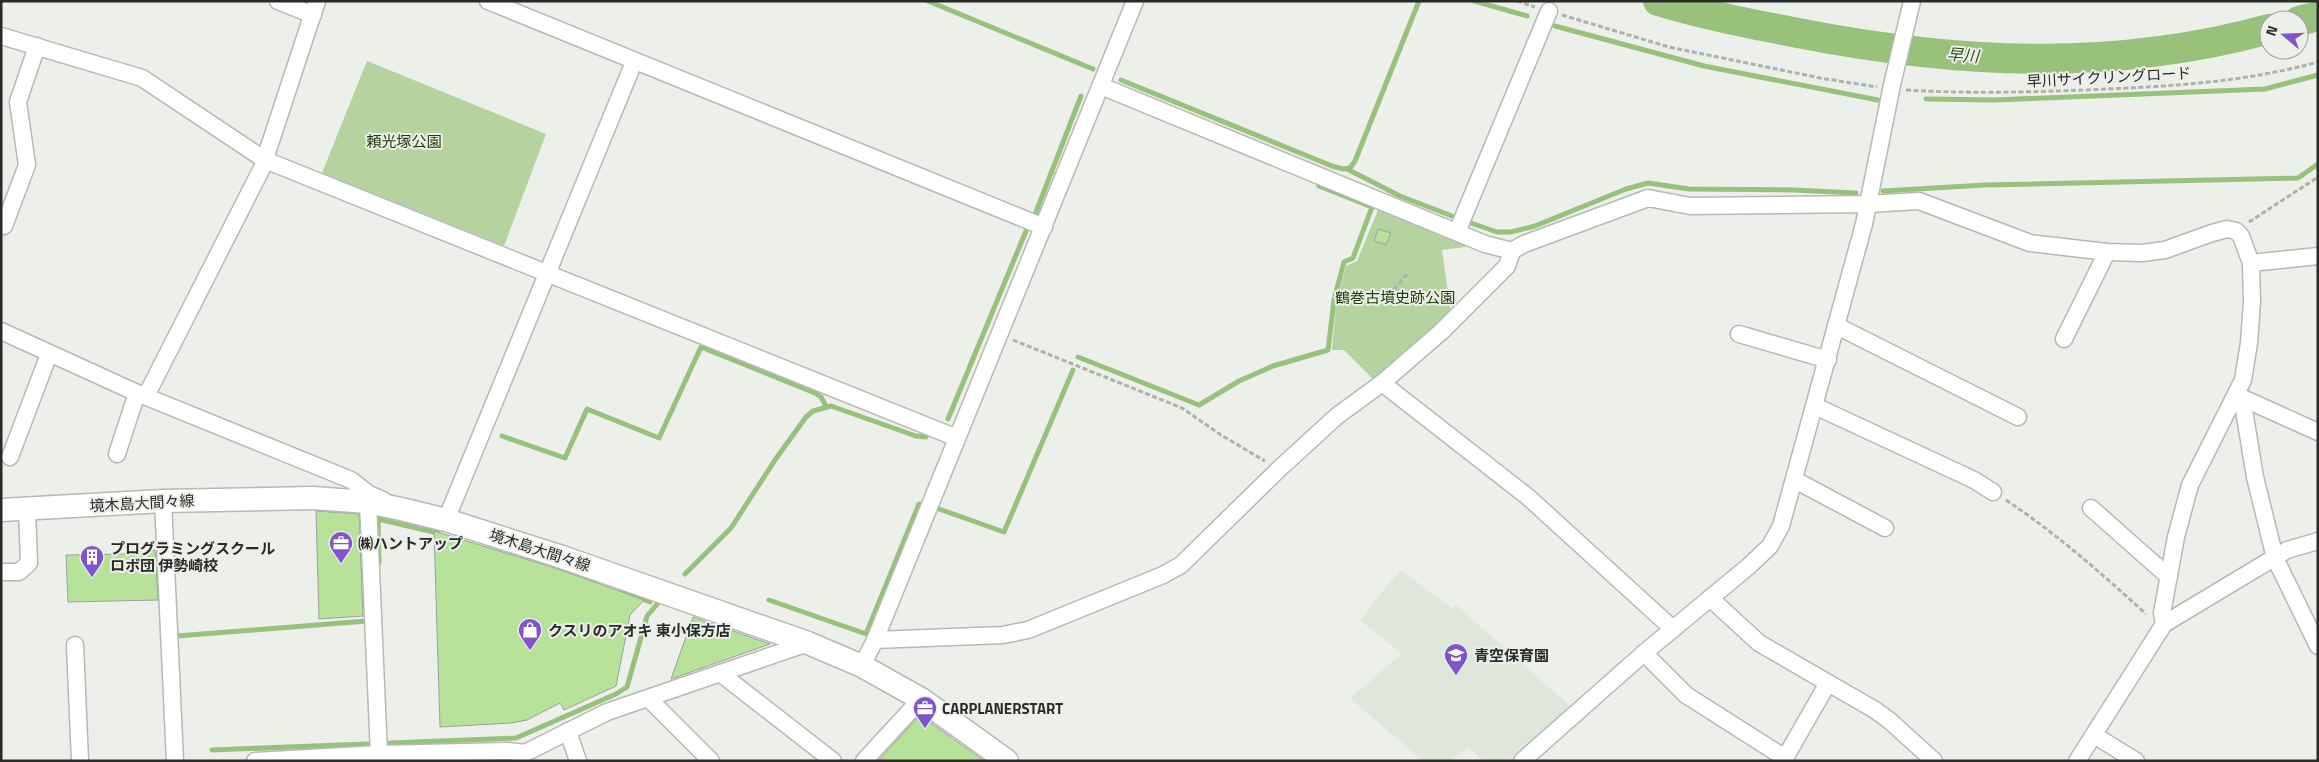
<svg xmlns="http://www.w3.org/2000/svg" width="2319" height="762" viewBox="0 0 2319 762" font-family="'Titillium Web','Noto Sans JP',sans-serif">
<rect width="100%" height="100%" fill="#ecefea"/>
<path fill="#dfe6da" d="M1400,570L1452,608L1456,605L1570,706L1508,761H1483L1468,747L1451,761H1423L1350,698L1402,654L1360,620Z"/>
<g fill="#b4d39f">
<path d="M367,61L546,134L504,246L322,173Z"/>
<path d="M1380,205L1473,246L1442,250L1451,314L1412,349L1373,379L1344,350H1332L1336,304L1346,266L1357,261Z"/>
</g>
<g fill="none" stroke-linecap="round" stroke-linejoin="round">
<g stroke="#98c27c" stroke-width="5">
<path d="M928,1L1093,69"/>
<path d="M1474,1L1527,16"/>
<path d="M1555,26L1704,66L1878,100"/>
<path d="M1121,80L1332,166L1343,169L1350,168L1355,161L1419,1"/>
<path d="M1926,99L1994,100L2265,89L2318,75"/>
<path d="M1347,169L1400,196L1452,216"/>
<path d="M1883,191L1985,185L2298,178L2318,164"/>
<path d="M1036,212L1081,96"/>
<path d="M1471,223L1497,232H1511L1535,226L1626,189L1648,183L1689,189L1794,190L1856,193"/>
<path d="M1078,357L1199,405L1239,381L1273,366L1328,350L1334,300L1344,262L1353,258L1372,207L1319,186"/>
<path d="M948,419L1026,231"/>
<path d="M502,436L565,458L587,409L659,438L701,347L815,393L821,397L826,406"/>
<path d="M939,509L1004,532L1073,370"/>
<path d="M379,563L378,519L438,533"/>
<path d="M685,574L731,528L775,460L806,417L813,411L831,406L916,436L926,437"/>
<path d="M622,592L650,602"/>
<path d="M769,600L866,634L919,504"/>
<path d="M177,636L367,621"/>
<path d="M390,743L516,738L616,694L627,687L647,616L658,603"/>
<path d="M212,750L367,744"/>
</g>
<g stroke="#98c27c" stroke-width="30">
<path d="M1658,1C1704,15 1751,24 1798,33C1956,64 2113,72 2269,29"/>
<path d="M2299,21L2318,16"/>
</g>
</g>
<g fill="#b7e29a" stroke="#9da09c">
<path d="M1378,229L1391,233L1386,245L1374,241Z"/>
<path d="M316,511L359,514L363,616L319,619Z"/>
<path d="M434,531L558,569L644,600L630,615L616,686L564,710L560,703L527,720L511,723L440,727Z"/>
<path d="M126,550H155L158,600L68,602L66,555L126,554Z"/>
<path d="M693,617L770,644L671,679Z"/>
<path d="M920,715L984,761H878Z"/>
</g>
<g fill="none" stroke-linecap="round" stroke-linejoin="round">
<g stroke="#b6b9b4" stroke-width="19">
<g id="street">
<path d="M278,1L313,15"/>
<path d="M488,1L1044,227"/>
<path d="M1,36L142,78L265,160L957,438"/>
<path d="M1101,86L1485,244L1512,251"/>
<path d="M4,226L27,165L18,102L37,46"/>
<path d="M1457,232L1549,11"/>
<path d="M2251,263L2318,256"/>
<path d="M1837,326L2018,417"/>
<path d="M1,331L137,393L351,480L369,494L383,500"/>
<path d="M1739,334L1828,360"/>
<path d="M2064,339L2107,252"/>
<path d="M1382,383L1528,497L1673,629"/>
<path d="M2236,395L2318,432"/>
<path d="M146,396L262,168L317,1"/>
<path d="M2242,398L2255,477L2275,558L2318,646"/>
<path d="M1815,406L1974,480L1993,492"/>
<path d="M117,454L137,393"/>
<path d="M10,457L49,354"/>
<path d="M1795,480L1885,528"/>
<path d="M163,501L175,761"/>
<path d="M368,502L379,754"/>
<path d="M2091,508L2169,577"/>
<path d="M446,520L634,62"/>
<path d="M1,572H19L29,563L27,509"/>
<path d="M1710,598L1759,643L1875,710L1890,721L1934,761"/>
<path d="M2164,624L2287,550L2318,541"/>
<path d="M875,640L1003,635L1028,630L1163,575L1181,565L1279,469L1337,416L1382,383L1442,331L1507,266L1512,251L1524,244L1648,198L1690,206L1868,204L1919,201L2030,243L2107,252L2142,253L2165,250L2212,233L2227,229L2236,231L2241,236L2251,263L2252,302L2249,343L2243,380L2190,485L2176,537L2162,613L2164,624L2077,761"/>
<path d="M75,645L80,761"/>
<path d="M1644,653L1686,695L1785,758L1828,683"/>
<path d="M862,666L875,640L1135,1"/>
<path d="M720,673L833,761"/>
<path d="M648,698L711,761"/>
<path d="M568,731L578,761"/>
<path d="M2094,735L2136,761"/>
<path d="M255,761L379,754L508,751L525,753L607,712L808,643"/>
<path d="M864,761L921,699"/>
<path d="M1522,761L1644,653L1749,566L1770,546L1781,526L1864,224L1892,85L1912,1"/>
</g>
</g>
<g stroke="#b6b9b4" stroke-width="25">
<path id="secondary" d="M1,510L163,501L313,498L368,502L401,509L446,520L562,557L808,643L862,666L921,699L1007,761"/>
</g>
<g stroke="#afb1ad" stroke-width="3" stroke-dasharray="5 2.5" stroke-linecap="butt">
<path d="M1517,1L1535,7"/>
<path d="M1562,15L1669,47L1820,78L1877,87"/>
<path d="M1906,90C1973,94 2040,92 2107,89C2178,86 2249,81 2318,62"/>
<path d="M2249,222L2318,177"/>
<path d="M1389,295L1408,273"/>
<path d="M1013,340L1182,408L1221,435L1265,461"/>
<path d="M2006,500C2058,535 2100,572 2146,614"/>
</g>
<use href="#street" stroke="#fff" stroke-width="16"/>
<use href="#secondary" stroke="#fff" stroke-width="22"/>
</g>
<defs>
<g id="office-pin" transform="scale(1.25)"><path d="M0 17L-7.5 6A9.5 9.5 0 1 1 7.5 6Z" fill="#8054cd" stroke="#ecefea"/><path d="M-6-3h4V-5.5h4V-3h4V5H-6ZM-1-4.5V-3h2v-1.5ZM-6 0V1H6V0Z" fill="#fff"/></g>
<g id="building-pin" transform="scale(1.25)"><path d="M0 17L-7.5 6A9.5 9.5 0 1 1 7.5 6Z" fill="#8054cd" stroke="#ecefea"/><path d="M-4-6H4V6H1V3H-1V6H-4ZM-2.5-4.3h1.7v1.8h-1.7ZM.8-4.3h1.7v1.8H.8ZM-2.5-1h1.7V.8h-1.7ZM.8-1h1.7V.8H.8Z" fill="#fff"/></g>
<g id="shop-pin" transform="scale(1.25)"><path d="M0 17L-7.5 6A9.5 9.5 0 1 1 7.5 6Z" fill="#8054cd" stroke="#ecefea"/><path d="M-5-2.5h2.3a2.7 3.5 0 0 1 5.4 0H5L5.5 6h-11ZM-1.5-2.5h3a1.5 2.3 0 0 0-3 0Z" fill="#fff"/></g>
<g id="school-pin" transform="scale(1.25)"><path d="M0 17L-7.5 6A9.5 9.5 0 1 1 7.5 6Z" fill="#8054cd" stroke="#ecefea"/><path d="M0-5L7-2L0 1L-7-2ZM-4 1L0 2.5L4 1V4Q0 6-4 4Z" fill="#fff"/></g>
</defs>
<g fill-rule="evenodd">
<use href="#office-pin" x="341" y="543"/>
<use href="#building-pin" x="92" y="557"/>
<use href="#shop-pin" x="530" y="630"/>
<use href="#school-pin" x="1456" y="655"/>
<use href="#office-pin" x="925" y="708"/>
</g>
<g text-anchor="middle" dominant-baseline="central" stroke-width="4" stroke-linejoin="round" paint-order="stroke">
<g font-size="15" fill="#2a2b29" stroke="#ecefea">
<text transform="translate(2109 77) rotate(-3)">早川サイクリングロード</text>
<text transform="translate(142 503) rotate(-3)">境木島大間々線</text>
<text transform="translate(540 550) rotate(18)">境木島大間々線</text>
</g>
<g font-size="15" fill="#203a08" stroke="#ecefea">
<text x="404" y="141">頼光塚公園</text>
<text x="1395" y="297">鶴巻古墳史跡公園</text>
</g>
<g font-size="15" font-weight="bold" fill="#2a2b29" stroke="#ecefea" text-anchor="start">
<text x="358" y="543">㈱ハントアップ</text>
<text x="110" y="548">プログラミングスクール<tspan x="110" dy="17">ロボ団 伊勢崎校</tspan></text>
<text x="548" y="630">クスリのアオキ 東小保方店</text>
<text x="1474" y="655">青空保育園</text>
<text x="942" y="708">CARPLANERSTART</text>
</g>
<g font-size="16" font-style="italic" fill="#2e4818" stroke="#ecefea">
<text transform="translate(1963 55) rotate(4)">早川</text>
</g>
</g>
<rect width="2319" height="762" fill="none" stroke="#2a2b29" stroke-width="5"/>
<g transform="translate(2284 35) rotate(289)"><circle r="24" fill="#ecefea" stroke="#9ea19d"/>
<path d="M0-4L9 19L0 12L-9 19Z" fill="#8054cd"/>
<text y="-8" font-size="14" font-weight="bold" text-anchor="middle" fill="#2a2b29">N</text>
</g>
</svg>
